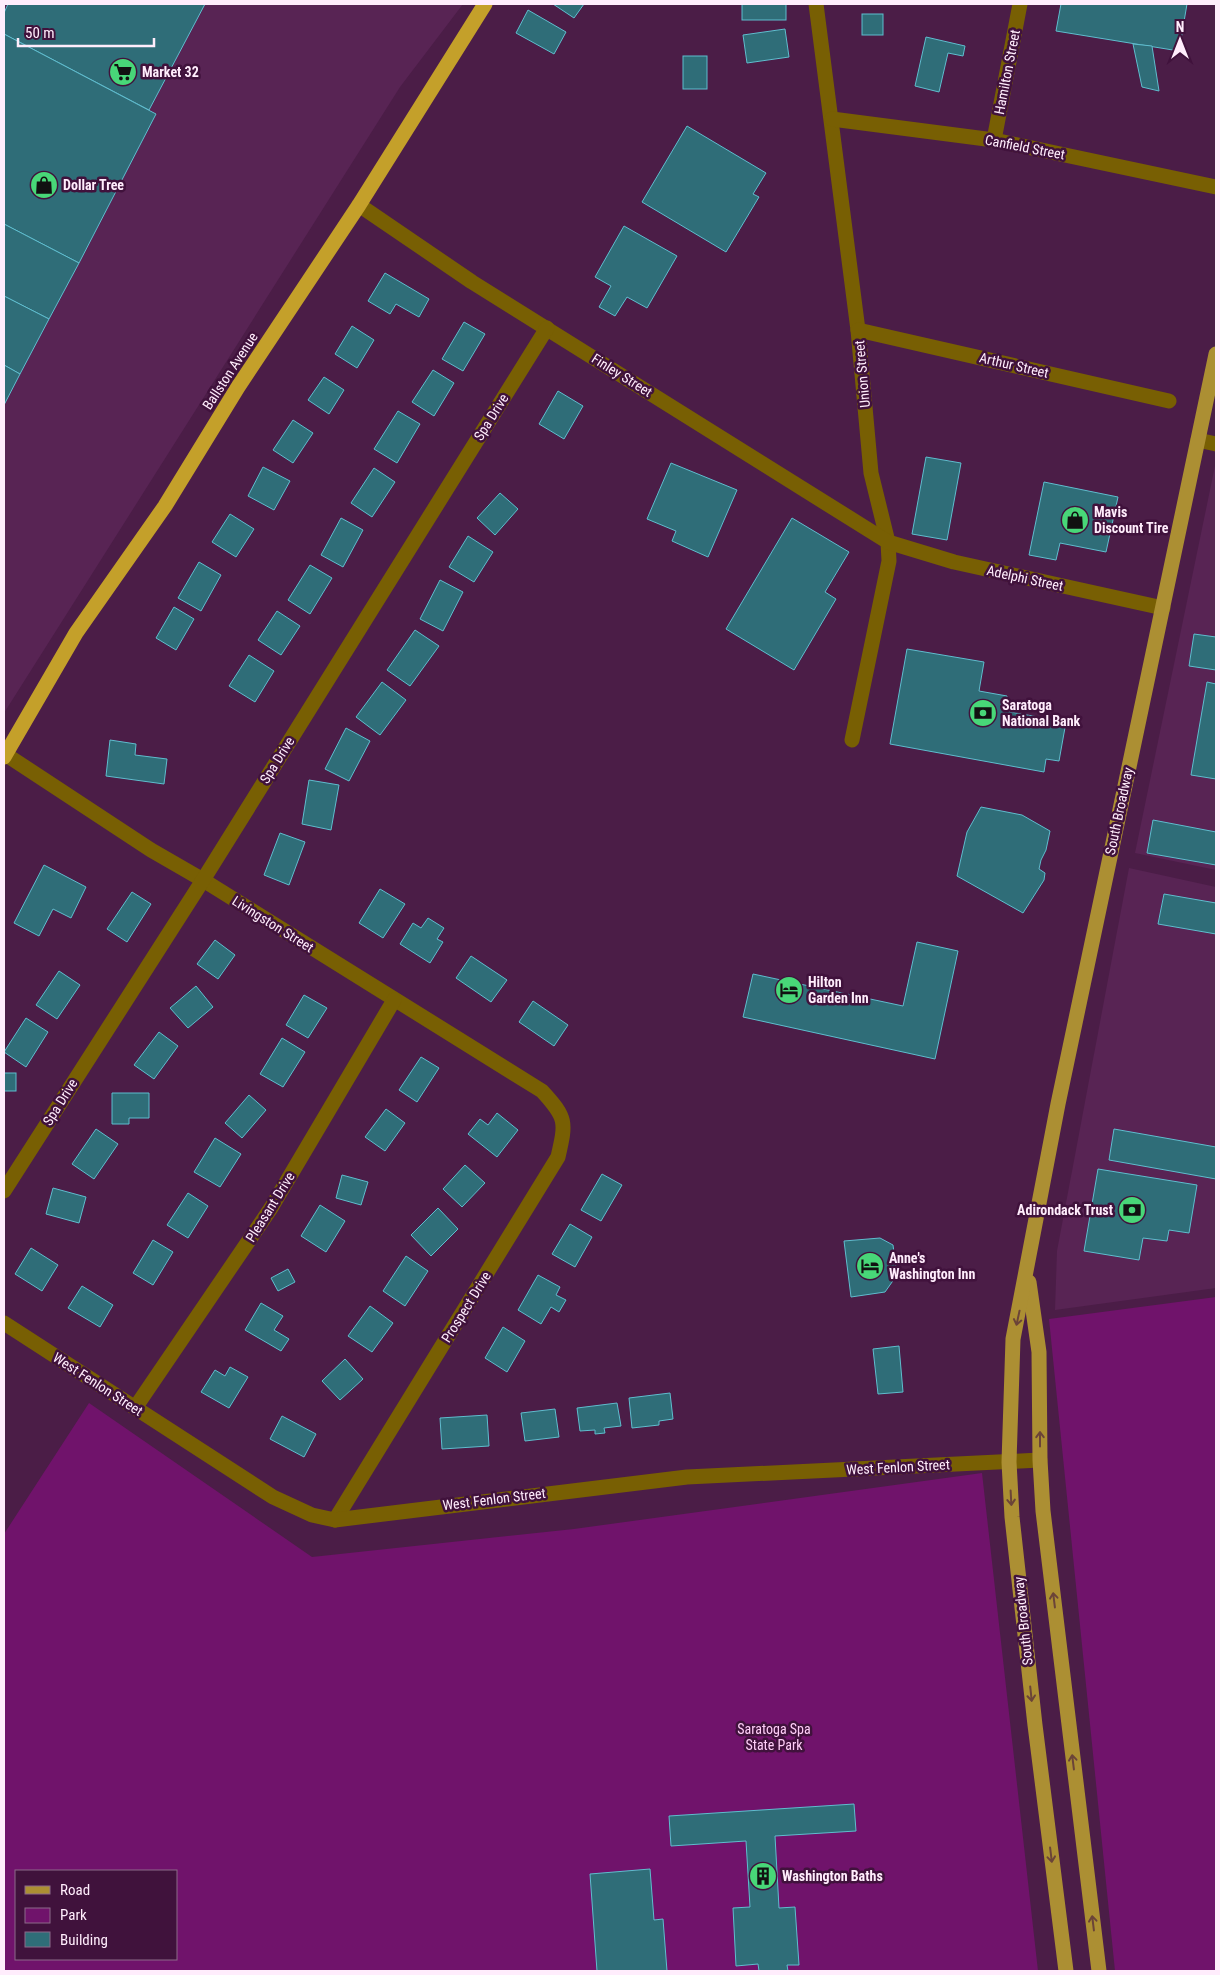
<svg xmlns="http://www.w3.org/2000/svg" width="1220" height="1975" viewBox="0 0 1220 1975" font-family="'Roboto Condensed',sans-serif">
<rect width="100%" height="100%" fill="#4b1d47"/>
<g fill="#582454">
<path d="M4,4H463L400,87L4,713Z"/>
<path d="M1216,461V870L1135,853Z"/>
<path d="M1129,868L1216,887V1288L1055,1310L1057,1251Z"/>
</g>
<g fill="#70136b" fill-rule="evenodd">
<path d="M1216,1297V1971H1115L1049,1319Z"/>
<path d="M89,1403L312,1557L574,1529L982,1473L1038,1971H4V1534ZM16,1871H176V1959H16Z"/>
</g>
<g fill="#2f6d78" stroke="#5fbdce">
<path d="M8,4H205L149,110L4,34V13Z"/>
<path d="M553,4H584L574,18Z"/>
<rect x="742" y="4" width="44" height="16"/>
<path d="M1061,4H1187L1179,51L1056,31Z"/>
<path d="M528,10L566,32L554,54L516,33Z"/>
<rect x="862" y="14" width="21" height="21"/>
<path d="M785,29L789,57L747,63L743,35Z"/>
<path d="M4,34L156,114L79,263L4,224Z"/>
<path d="M926,37L965,46L963,56L948,53L939,92L915,86Z"/>
<path d="M1133,44L1152,46L1159,91L1142,87Z"/>
<rect x="683" y="56" width="24" height="33"/>
<path d="M687,126L766,173L753,194L759,197L726,252L642,202Z"/>
<path d="M4,224L79,263L49,319L4,296Z"/>
<path d="M624,226L677,256L647,308L627,297L615,316L599,307L611,286L595,277Z"/>
<path d="M385,273L429,299L419,317L396,304L390,314L368,301Z"/>
<path d="M4,296L49,319L20,374L4,365Z"/>
<path d="M464,322L485,334L463,371L442,359Z"/>
<path d="M352,326L374,340L357,368L335,354Z"/>
<path d="M4,365L20,374L4,405Z"/>
<path d="M433,370L454,383L434,416L412,402Z"/>
<path d="M324,377L344,390L329,414L308,400Z"/>
<path d="M558,391L583,406L564,439L539,424Z"/>
<path d="M398,411L420,424L397,463L374,449Z"/>
<path d="M293,420L313,433L293,463L273,450Z"/>
<path d="M926,457L961,463L947,540L912,534Z"/>
<path d="M671,463L737,490L708,557L672,541L676,531L647,519Z"/>
<path d="M263,467L290,481L274,510L248,496Z"/>
<path d="M374,468L395,482L372,517L351,503Z"/>
<path d="M1044,482L1118,497L1106,552L1060,543L1056,560L1029,555Z"/>
<path d="M500,493L518,509L495,535L477,518Z"/>
<path d="M230,514L254,529L236,557L212,542Z"/>
<path d="M341,518L363,530L343,567L321,555Z"/>
<path d="M792,518L849,552L825,592L836,599L794,670L726,629Z"/>
<path d="M468,536L493,552L474,582L449,567Z"/>
<path d="M199,562L221,575L201,611L178,598Z"/>
<path d="M310,565L332,578L310,614L288,600Z"/>
<path d="M440,580L463,592L443,631L420,619Z"/>
<path d="M174,607L194,619L176,650L156,638Z"/>
<path d="M277,611L300,626L281,655L258,640Z"/>
<path d="M415,630L439,646L410,686L387,670Z"/>
<path d="M1194,634L1216,637V670L1189,666Z"/>
<path d="M907,649L984,662L979,691L1007,696L1005,711L1066,722L1059,761L1046,759L1044,772L890,744Z"/>
<path d="M249,655L274,671L255,702L229,686Z"/>
<path d="M382,682L406,700L380,735L356,717Z"/>
<path d="M1207,682L1216,684V779L1191,775Z"/>
<path d="M346,728L370,741L349,781L325,769Z"/>
<path d="M110,740L136,744L135,755L167,759L164,784L106,776Z"/>
<path d="M309,780L339,785L331,830L302,824Z"/>
<path d="M981,807L1022,815L1050,831L1046,850L1041,860L1039,869L1045,873L1044,880L1023,913L957,876L967,832Z"/>
<path d="M1153,820L1216,832V865L1147,853Z"/>
<path d="M280,833L305,842L289,885L264,875Z"/>
<path d="M44,865L86,887L71,918L53,909L39,936L14,923Z"/>
<path d="M380,889L405,904L383,938L359,923Z"/>
<path d="M132,892L151,904L127,942L107,929Z"/>
<path d="M1164,894L1216,903V934L1158,924Z"/>
<path d="M428,918L444,928L437,939L443,942L430,963L400,944L413,923L421,928Z"/>
<path d="M215,940L235,955L218,979L197,964Z"/>
<path d="M917,942L958,951L935,1059L743,1017L753,974L903,1006Z"/>
<path d="M471,956L507,980L491,1002L456,978Z"/>
<path d="M59,971L80,985L57,1019L36,1005Z"/>
<path d="M196,986L213,1007L188,1028L170,1008Z"/>
<path d="M304,995L327,1008L308,1038L286,1025Z"/>
<path d="M533,1001L568,1025L554,1046L519,1022Z"/>
<path d="M26,1018L48,1032L26,1067L4,1052Z"/>
<path d="M159,1032L178,1046L154,1079L134,1065Z"/>
<path d="M282,1038L305,1052L283,1087L260,1074Z"/>
<path d="M421,1057L439,1068L417,1102L399,1090Z"/>
<rect x="4" y="1073" width="12" height="18"/>
<path d="M112,1093H149V1118H129V1124H112Z"/>
<path d="M249,1095L266,1110L242,1138L225,1123Z"/>
<path d="M386,1109L405,1123L385,1151L365,1137Z"/>
<path d="M497,1113L518,1130L497,1157L468,1134L480,1119L488,1125Z"/>
<path d="M96,1129L118,1144L94,1179L72,1164Z"/>
<path d="M1114,1129L1216,1147V1179L1109,1160Z"/>
<path d="M215,1138L241,1154L220,1187L194,1172Z"/>
<path d="M465,1165L485,1183L462,1207L443,1189Z"/>
<path d="M1098,1169L1197,1185L1189,1233L1169,1230L1167,1241L1143,1238L1139,1260L1084,1251Z"/>
<path d="M602,1174L622,1185L601,1221L581,1210Z"/>
<path d="M342,1175L368,1182L361,1205L336,1198Z"/>
<path d="M53,1188L86,1197L79,1223L46,1214Z"/>
<path d="M188,1193L208,1206L188,1238L167,1225Z"/>
<path d="M320,1205L345,1221L326,1252L301,1236Z"/>
<path d="M438,1208L458,1229L431,1256L411,1235Z"/>
<path d="M570,1224L592,1237L575,1267L552,1254Z"/>
<path d="M880,1238L893,1245L897,1275L885,1292L851,1297L844,1241Z"/>
<path d="M153,1240L173,1252L153,1285L133,1273Z"/>
<path d="M31,1248L58,1265L42,1291L15,1274Z"/>
<path d="M406,1256L428,1271L405,1306L383,1291Z"/>
<path d="M288,1269L295,1282L278,1291L271,1278Z"/>
<path d="M538,1275L560,1287L556,1295L566,1300L559,1312L551,1307L541,1324L518,1310Z"/>
<path d="M82,1286L113,1305L100,1327L68,1308Z"/>
<path d="M261,1303L283,1316L274,1330L289,1339L281,1351L245,1330Z"/>
<path d="M370,1306L393,1323L372,1352L348,1336Z"/>
<path d="M503,1327L525,1341L507,1372L485,1358Z"/>
<path d="M899,1346L903,1392L878,1394L873,1349Z"/>
<path d="M345,1359L363,1379L340,1400L322,1381Z"/>
<path d="M230,1367L248,1377L229,1408L201,1392L215,1370L225,1376Z"/>
<path d="M670,1393L673,1419L659,1421V1425L632,1428L629,1398Z"/>
<path d="M617,1403L621,1426L604,1428L605,1433L595,1434V1430L580,1431L577,1408Z"/>
<path d="M555,1409L559,1437L525,1441L521,1413Z"/>
<path d="M487,1415L489,1446L442,1449L440,1418Z"/>
<path d="M282,1416L316,1434L304,1457L270,1439Z"/>
<path d="M854,1804L856,1831L775,1836L779,1908L795,1907L799,1965H787L788,1971H759L758,1964L736,1966L733,1908L750,1907L746,1841L671,1846L669,1816Z"/>
<path d="M650,1869L654,1920L663,1919L667,1971H597L590,1874Z"/>
</g>
<g fill="none" stroke-linecap="round" stroke-linejoin="round">
<g stroke="#785f03" stroke-width="15">
<path d="M816,4L858,330L871,473L888,542L889,561L852,740"/>
<path d="M832,119L994,140L1216,187"/>
<path d="M994,140L1020,4"/>
<path d="M359,205L472,282L888,542L954,562L1163,608"/>
<path d="M858,330L1169,401"/>
<path d="M1198,440L1216,444"/>
<path d="M5,754L151,850L203,880L542,1091C567,1118 566,1122 558,1157L335,1520"/>
<path d="M4,1191L203,880L547,328"/>
<path d="M4,1323L273,1497L312,1515L335,1520L687,1477L1040,1460"/>
<path d="M135,1408L271,1208L394,1000"/>
</g>
<g stroke="#ac8f33" stroke-width="15">
<path d="M1029,1282L1039,1352L1040,1460L1043,1511L1099,1971"/>
<path d="M1066,1971L1035,1725L1012,1517L1009,1462L1013,1339L1058,1104L1216,354"/>
</g>
<path stroke="#c4a02a" stroke-width="15" d="M4,757L76,633L165,506L238,387L359,205L485,4"/>
</g>
<defs><path id="oneway-shaft" d="M-6 0H5M1.5-3L5.5 0L1.5 3" fill="none" stroke-width="1.6" stroke-linecap="round" stroke-linejoin="round" transform="scale(1.25)"/></defs>
<g stroke="#6b4438">
<use href="#oneway-shaft" transform="translate(1018 1318) rotate(102)"/>
<use href="#oneway-shaft" transform="translate(1040 1439) rotate(-90)"/>
<use href="#oneway-shaft" transform="translate(1011 1498) rotate(87)"/>
<use href="#oneway-shaft" transform="translate(1054 1600) rotate(-97)"/>
<use href="#oneway-shaft" transform="translate(1031 1694) rotate(84)"/>
<use href="#oneway-shaft" transform="translate(1073 1762) rotate(-97)"/>
<use href="#oneway-shaft" transform="translate(1051 1855) rotate(83)"/>
<use href="#oneway-shaft" transform="translate(1093 1923) rotate(-97)"/>
</g>
<defs>
<g id="supermarket-disc" transform="scale(1.4375)"><circle r="9.5" fill="#48d778" stroke="#40123c"/><path d="M-6-5.5h2.5l.6 2H6L4.5 2H-2.5L-4.4-4H-6ZM-1.5 3.2a1.3 1.3 0 1 0 .1 0ZM3 3.2a1.3 1.3 0 1 0 .1 0Z" fill="#111"/></g>
<g id="shop-disc" transform="scale(1.4375)"><circle r="9.5" fill="#48d778" stroke="#40123c"/><path d="M-5-2.5h2.3a2.7 3.5 0 0 1 5.4 0H5L5.5 6h-11ZM-1.5-2.5h3a1.5 2.3 0 0 0-3 0Z" fill="#111"/></g>
<g id="bank-disc" transform="scale(1.4375)"><circle r="9.5" fill="#48d778" stroke="#40123c"/><path d="M-6-4H6V4H-6ZM0-2.3a2.3 2.3 0 1 0 0 4.6a2.3 2.3 0 1 0 0-4.6Z" fill="#111"/></g>
<g id="hotel-disc" transform="scale(1.4375)"><circle r="9.5" fill="#48d778" stroke="#40123c"/><path d="M-6-4.5h1.5V1H6V5H4.5V3h-9V5H-6ZM-4 0a1.8 1.8 0 1 1 3.6 0ZM.5 0V-2.5h3Q6-2.5 6 0Z" fill="#111"/></g>
<g id="building-disc" transform="scale(1.4375)"><circle r="9.5" fill="#48d778" stroke="#40123c"/><path d="M-4-6H4V6H1V3H-1V6H-4ZM-2.5-4.3h1.7v1.8h-1.7ZM.8-4.3h1.7v1.8H.8ZM-2.5-1h1.7V.8h-1.7ZM.8-1h1.7V.8H.8Z" fill="#111"/></g>
</defs>
<g fill-rule="evenodd">
<use href="#supermarket-disc" x="123" y="72"/>
<use href="#shop-disc" x="44" y="185"/>
<use href="#shop-disc" x="1075" y="520"/>
<use href="#bank-disc" x="983" y="713"/>
<use href="#hotel-disc" x="789" y="990"/>
<use href="#bank-disc" x="1132" y="1210"/>
<use href="#hotel-disc" x="870" y="1266"/>
<use href="#building-disc" x="763" y="1876"/>
</g>
<g text-anchor="middle" dominant-baseline="central" stroke-width="5" stroke-linejoin="round" paint-order="stroke">
<g font-size="14" font-weight="bold" fill="#ffedfc" stroke="#40123c" text-anchor="start">
<text x="142" y="72">Market 32</text>
<text x="63" y="185">Dollar Tree</text>
<text x="1094" y="512">Mavis<tspan x="1094" dy="16">Discount Tire</tspan></text>
<text x="1002" y="705">Saratoga<tspan x="1002" dy="16">National Bank</tspan></text>
<text x="808" y="982">Hilton<tspan x="808" dy="16">Garden Inn</tspan></text>
<text x="1113" y="1210" text-anchor="end">Adirondack Trust</text>
<text x="889" y="1258">Anne's<tspan x="889" dy="16">Washington Inn</tspan></text>
<text x="782" y="1876">Washington Baths</text>
</g>
<g font-size="14" fill="#ffedfc" stroke="#40123c">
<text transform="translate(1007 72) rotate(-79)">Hamilton Street</text>
<text transform="translate(1025 147) rotate(11)">Canfield Street</text>
<text transform="translate(1014 365) rotate(13)">Arthur Street</text>
<text transform="translate(230 371) rotate(-57)">Ballston Avenue</text>
<text transform="translate(862 374) rotate(-95)">Union Street</text>
<text transform="translate(622 375) rotate(32)">Finley Street</text>
<text transform="translate(491 417) rotate(-58)">Spa Drive</text>
<text transform="translate(1025 578) rotate(12)">Adelphi Street</text>
<text transform="translate(277 760) rotate(-58)">Spa Drive</text>
<text transform="translate(1119 811) rotate(-78)">South Broadway</text>
<text transform="translate(273 924) rotate(32)">Livingston Street</text>
<text transform="translate(60 1102) rotate(-58)">Spa Drive</text>
<text transform="translate(270 1207) rotate(-58)">Pleasant Drive</text>
<text transform="translate(466 1307) rotate(-58)">Prospect Drive</text>
<text transform="translate(98 1384) rotate(33)">West Fenlon Street</text>
<text transform="translate(898 1467) rotate(-3)">West Fenlon Street</text>
<text transform="translate(494 1499) rotate(-7)">West Fenlon Street</text>
<text transform="translate(1023 1621) rotate(-96)">South Broadway</text>
</g>
<g font-size="14" fill="#ffcef8" stroke="#40123c">
<text x="774" y="1729">Saratoga Spa<tspan x="774" dy="16">State Park</tspan></text>
</g>
</g>
<rect width="1220" height="1975" fill="none" stroke="#ffedfc" stroke-width="10"/>
<rect x="15" y="1870" width="162" height="90" fill="#40123c" stroke="#8c6a89"/>
<rect x="25" y="1886" width="25" height="8" fill="#ac8f33" stroke="#8c6a89"/>
<text x="60" y="1895" font-size="15" fill="#ffedfc">Road</text>
<rect x="25" y="1908" width="25" height="15" fill="#70136b" stroke="#8c6a89"/>
<text x="60" y="1920" font-size="15" fill="#ffedfc">Park</text>
<rect x="25" y="1932" width="25" height="15" fill="#2f6d78" stroke="#8c6a89"/>
<text x="60" y="1945" font-size="15" fill="#ffedfc">Building</text>
<g transform="translate(1180 40)" stroke="#40123c" stroke-width="4" paint-order="stroke">
<path d="M0-4L9 19L0 12L-9 19Z" fill="#ffedfc"/>
<text y="-8" font-size="14" font-weight="bold" text-anchor="middle" fill="#ffedfc">N</text>
</g>
<path d="M18 38v8h136v-8" fill="none" stroke="#ffedfc" stroke-width="2.5"/>
<text x="25" y="38" font-size="15" fill="#ffedfc" stroke="#40123c" stroke-width="4" paint-order="stroke">50 m</text>
</svg>
